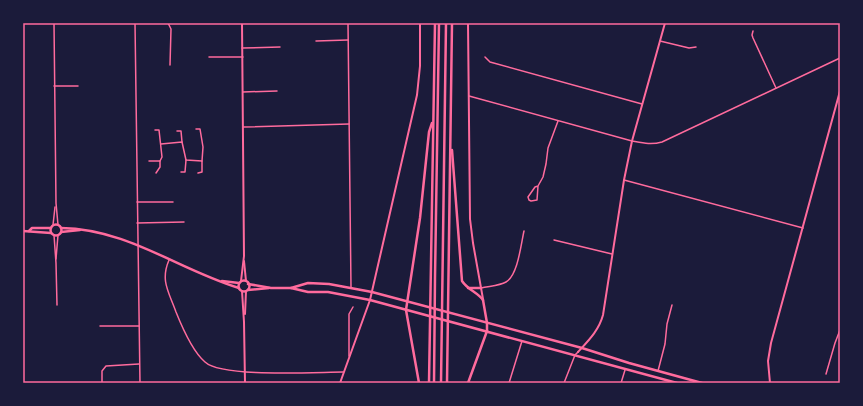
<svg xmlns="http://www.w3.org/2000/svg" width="863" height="406" viewBox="0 0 863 406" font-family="'Nunito Sans',sans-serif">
<rect width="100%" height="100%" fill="#1b1b3a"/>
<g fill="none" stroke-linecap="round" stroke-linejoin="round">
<g stroke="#ff6b9d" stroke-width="1.5">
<path d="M54,23L56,203L58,225"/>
<path d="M135,23L140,383"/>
<path d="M168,23L171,29L170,65"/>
<path d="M348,23L351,287"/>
<path d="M753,31L752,35L753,38L776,88"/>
<path d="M316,41L348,40"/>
<path d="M660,41L689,48L696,47"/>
<path d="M242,48L280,47"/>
<path d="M209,57H243"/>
<path d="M485,57L490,62L642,104"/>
<path d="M54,86H78"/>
<path d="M243,92L277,91"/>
<path d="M469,96L632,141C643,143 651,145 662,142L840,58"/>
<path d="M243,127L349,124"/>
<path d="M196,129H200L203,147L202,161"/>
<path d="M155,130H159L162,157L160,161"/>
<path d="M177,131H181L182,142"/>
<path d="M161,144L182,142L186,160L202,161V172L198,173"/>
<path d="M149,161H160V167L156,173"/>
<path d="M181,172H185L186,160"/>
<path d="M624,180L803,228"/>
<path d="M538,186L535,187L528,197L529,200L531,201L537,200L538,186L543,177L546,164L548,148L558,121"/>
<path d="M137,202H173"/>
<path d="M137,223L184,222"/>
<path d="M53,225L55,207"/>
<path d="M54,235L56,263L57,305"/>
<path d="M554,240L612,254"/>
<path d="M56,259L58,235"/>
<path d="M169,260C160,281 169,292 176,312C182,327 192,351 205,362C222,378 317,372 343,372"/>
<path d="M481,288C489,286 499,286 506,282C518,275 521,244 524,231"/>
<path d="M100,326H139"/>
<path d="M349,356V314L353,307"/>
<path d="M658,371L665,344L667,324L672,305"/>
<path d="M826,374L835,343L840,330"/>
<path d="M102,383V371L106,366L139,364"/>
<path d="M509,383L522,341"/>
<path d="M564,383L575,355L578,352"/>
<path d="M621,383L625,370"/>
</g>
<g stroke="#ff6b9d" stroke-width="2">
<path d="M244,261L246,281"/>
<path d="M241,281L244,256L242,23"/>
<path d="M242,291L244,322L245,383"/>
<path d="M245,314L246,291"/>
<path d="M578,352C589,340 599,330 603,315L624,180L632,141L665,23"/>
<path d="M340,383L370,300L417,95L420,66V23"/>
</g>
<g stroke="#ff6b9d" stroke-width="2">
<path d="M468,23L470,219L473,243L483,299"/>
<path d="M770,383L768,361L771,343L840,91"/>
</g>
<g stroke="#ff6b9d" stroke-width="2.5">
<circle cx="56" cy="230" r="5.5"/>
<path d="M61,228C128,229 177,269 239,288"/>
<path d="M23,231L51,233"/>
<path d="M29,231L32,228H51"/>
<path d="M61,232L80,230"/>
<circle cx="244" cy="286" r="5.5"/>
<path d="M222,281L239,283"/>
<path d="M248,284L271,288H291L308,292H328L370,300L677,383"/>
<path d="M291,288L308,283L329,284L372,292L582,348L629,363L702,383"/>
<path d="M248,290L269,288"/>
<path d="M483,300L487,323V331"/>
</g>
<g stroke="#ff6b9d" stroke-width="2.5">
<path d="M452,150L462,281C468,290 477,292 483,300"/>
<path d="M468,288H481"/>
<path d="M419,383L406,310L420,218L429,132L432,123"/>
<path d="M429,383L435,23"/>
<path d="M434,383L435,278L439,23"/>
<path d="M441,383L446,23"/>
<path d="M447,383L452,23"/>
<path d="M468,383L487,331"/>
</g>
</g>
<rect width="863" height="406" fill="none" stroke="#1b1b3a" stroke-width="48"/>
<rect x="24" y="24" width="815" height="358" fill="none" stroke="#ff6b9d" stroke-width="1.5"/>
</svg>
